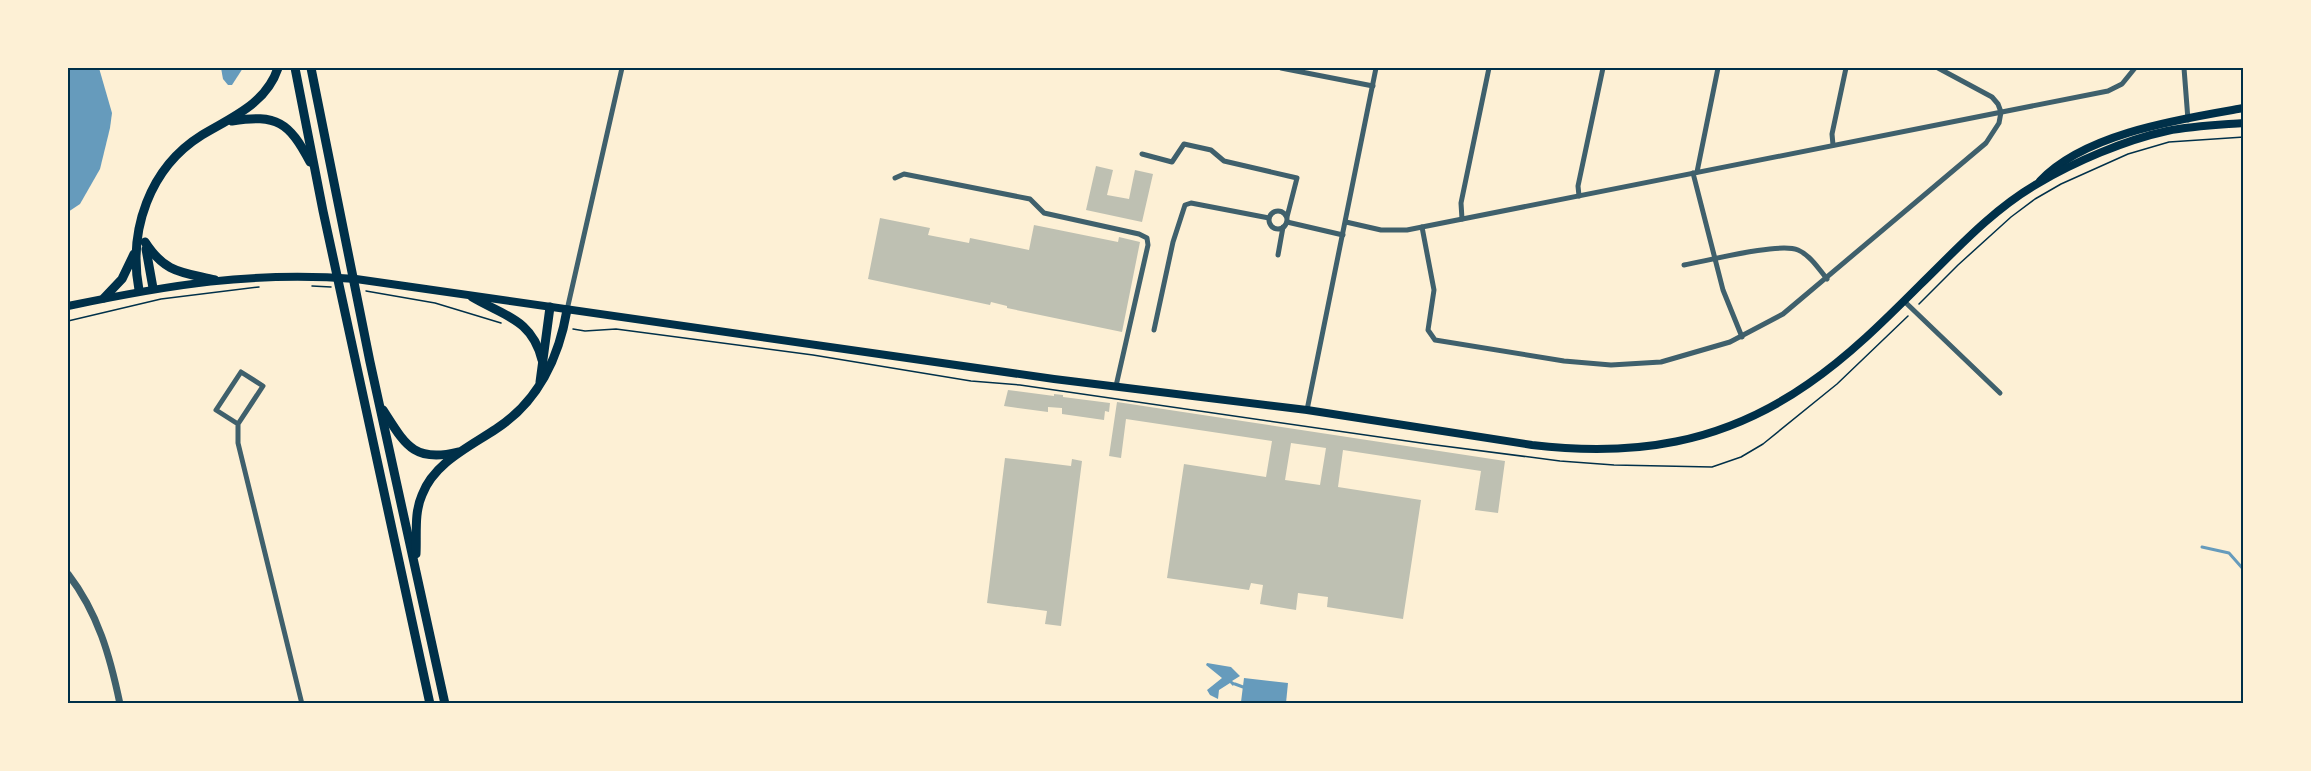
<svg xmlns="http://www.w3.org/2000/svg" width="2311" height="771" viewBox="0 0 2311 771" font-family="Lato,sans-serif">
<rect width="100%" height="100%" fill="#fdf0d5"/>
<g fill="#669bbc">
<path d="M68,68H99L112,113L110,128L100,169L80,204L68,212Z"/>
<path d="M221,68H243L232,85H228L223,79Z"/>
<path d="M1207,663L1231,667L1240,676L1232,681L1235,683L1233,686L1230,683L1219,690L1218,699L1210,695L1207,690L1222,678L1206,665Z"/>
<path d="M1244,678L1288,683L1286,703L1241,702Z"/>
</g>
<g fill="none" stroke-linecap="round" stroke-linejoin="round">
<g stroke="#669bbc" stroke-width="3">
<path d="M2202,547L2229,553L2244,570"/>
<path d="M1235,684L1243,687"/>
</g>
</g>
<g fill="#bec0b2" fill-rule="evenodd">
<path d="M1096,166L1113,170L1107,195L1129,199L1135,170L1153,174L1142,222L1086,210Z"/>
<path d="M880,218L930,228L928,235L969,243L970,238L1029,250L1034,225L1118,242L1119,237L1140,242L1122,332L1007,308V306L991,302L990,305L868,279Z"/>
<path d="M1008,390L1054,396V394L1063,395V397L1110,403L1109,412L1105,411L1104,420L1062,414V408L1048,407V412L1004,406Z"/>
<path d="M1117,402L1505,461L1498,513L1475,510L1481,471L1343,450L1338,487L1421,500L1403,619L1327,607L1328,597L1298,593L1296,610L1260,604L1263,585L1251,583L1249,590L1167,578L1184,464L1266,477L1272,441L1126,419L1121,458L1109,456ZM1291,443L1326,448L1320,485L1285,480Z"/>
<path d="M1005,458L1071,466L1072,459L1082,461L1061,626L1045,624L1047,611L987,603Z"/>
</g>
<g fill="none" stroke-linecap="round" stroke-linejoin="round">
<g stroke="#003049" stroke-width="1.5">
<path d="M312,286L331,287"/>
<path d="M366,291L435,303L501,323"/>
<path d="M1919,304L1958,265L2011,217L2035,199L2061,184L2128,154L2169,142L2244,137"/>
<path d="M68,321L161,299L259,287"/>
<path d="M573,329L585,331L616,329L813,355L971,381L1020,385L1428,444L1560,461L1614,465L1712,467L1741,457L1763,444L1837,384L1908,316"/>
</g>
<g stroke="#3f606c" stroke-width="5">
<path d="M1281,68L1373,86"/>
<path d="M1938,68L1992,97L1998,104L2001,112"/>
<path d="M2184,68L2188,120"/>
<path d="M1833,145L1832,134L1846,68"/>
<path d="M1142,154L1172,162L1184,144L1211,150L1224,161L1297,178L1287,217"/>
<path d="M1697,172L1718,68"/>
<path d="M1693,173L1723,290L1742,337"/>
<path d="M895,178L904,174L1030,199L1044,213L1139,234L1147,238L1148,245L1116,386"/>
<path d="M1579,196L1578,186L1603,68"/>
<circle cx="1278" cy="220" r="9"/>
<path d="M1462,219L1461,203L1489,68"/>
<path d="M1287,222L1343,235"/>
<path d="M1346,222L1381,230H1407L2108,91L2122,84L2135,68"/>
<path d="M1422,227L1434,290L1428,330L1435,340L1564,361L1611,365L1661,362L1730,342L1783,314L1986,143L1999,123L2001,112"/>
<path d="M1278,255L1283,227"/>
<path d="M1684,265C1707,261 1779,242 1798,250C1810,255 1819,269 1827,279"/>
<path d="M1904,301L2000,393"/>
<path d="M567,310L622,68"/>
<path d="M1154,330L1173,242L1185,205L1191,203L1269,218"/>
<path d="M1307,410L1376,68"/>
<path d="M238,424L216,410L241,372L263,386L238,424V443L302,704"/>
</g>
<path stroke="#3f606c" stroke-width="7" d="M68,574C98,613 110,656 120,704"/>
<g stroke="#003049" stroke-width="8">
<path d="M2040,181C2085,133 2181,119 2244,108"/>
<path d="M68,306C169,285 251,271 356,279L1054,379L1307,410L1532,445C1634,457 1722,444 1808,384C1849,356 1885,320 1920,285C1956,250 1992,210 2037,184C2074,162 2125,140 2167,131C2192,126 2218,125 2244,123"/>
</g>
<g stroke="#003049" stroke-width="9">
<path d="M295,68L323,211L430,704"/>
<path d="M311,68L370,362L445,704"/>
<path d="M232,121C277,114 289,122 310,162"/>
<path d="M145,242C165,273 181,272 215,280"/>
<path d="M146,249L153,288"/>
<path d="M139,290C128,231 149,168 202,135C232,117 266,104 278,68"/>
<path d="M472,297C504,316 532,319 542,360"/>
<path d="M104,298L122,279L134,254"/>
<path d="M540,382L550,307"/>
<path d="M383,410C405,444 413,463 458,452"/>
<path d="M416,554C417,534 414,513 422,495C434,463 469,447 496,429C538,402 559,357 567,310"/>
</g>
</g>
<rect width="2311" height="771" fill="none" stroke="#fdf0d5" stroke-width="138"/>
<rect x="69" y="69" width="2173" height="633" fill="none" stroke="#003049" stroke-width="2"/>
</svg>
